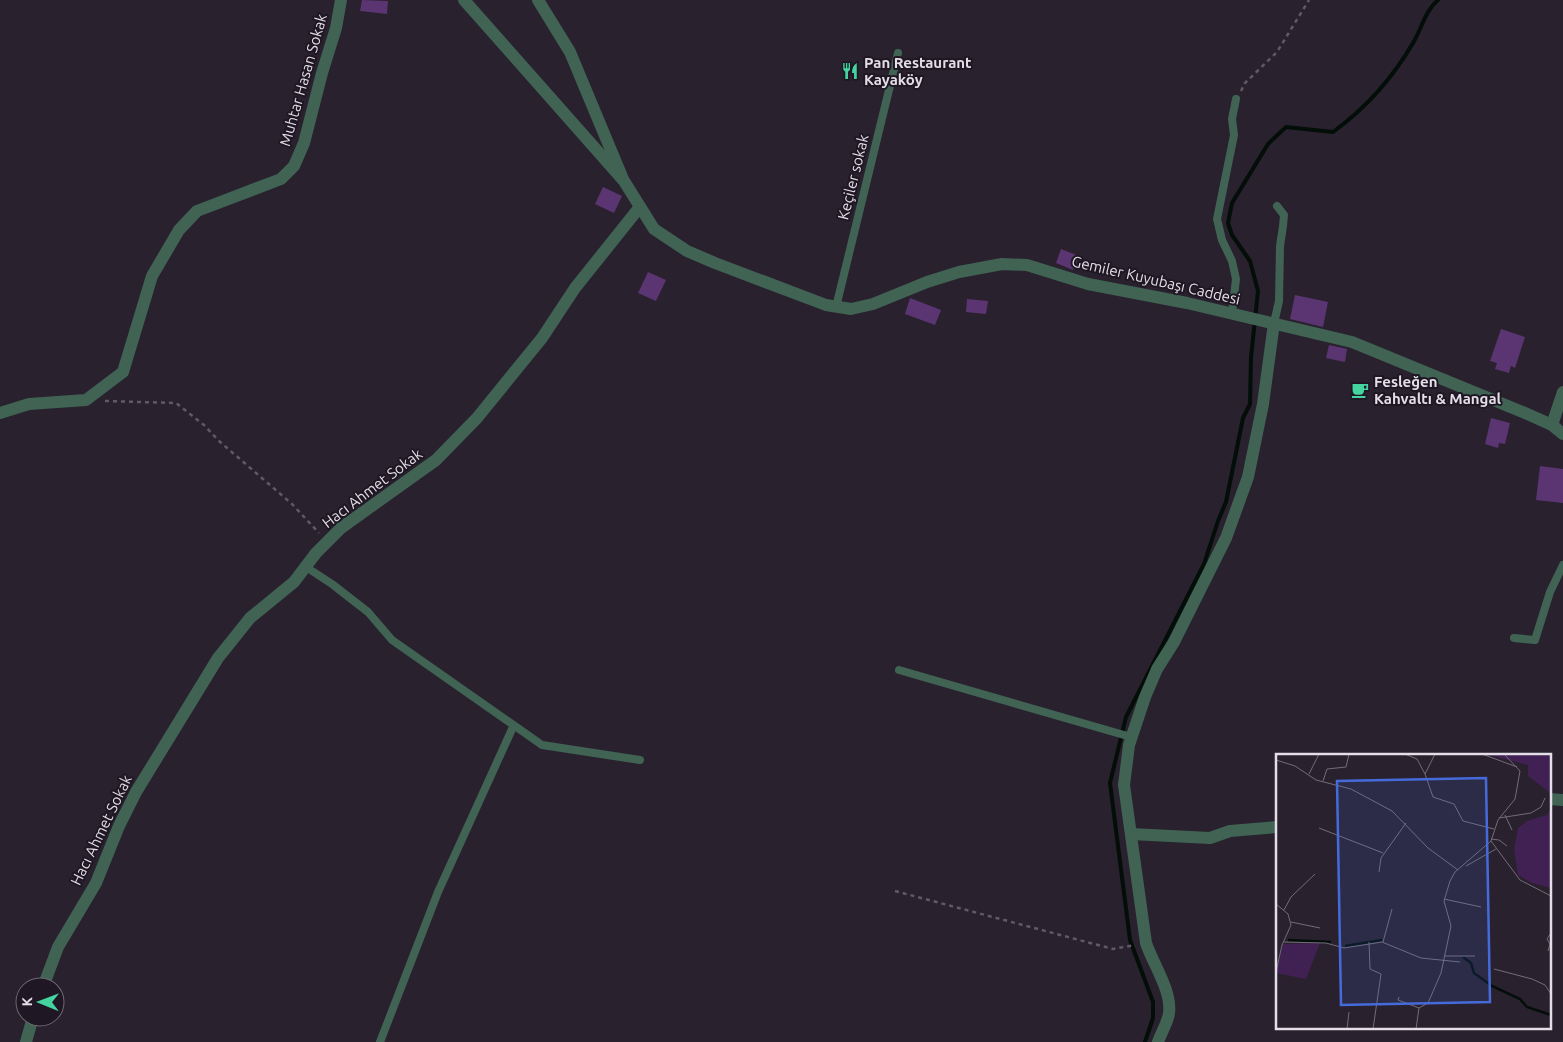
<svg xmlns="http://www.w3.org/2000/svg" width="1563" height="1042" viewBox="0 0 1563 1042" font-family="Ubuntu,sans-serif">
<rect width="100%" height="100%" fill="#29212e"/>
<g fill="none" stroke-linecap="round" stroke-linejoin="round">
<path stroke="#030e09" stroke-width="4" d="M1145,1042L1153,1018V1002L1130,940L1110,783L1126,717L1204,564L1218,521L1226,502L1243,418L1250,404L1251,357L1258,291L1250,261L1232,235L1228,223L1232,203L1268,144L1286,127L1333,132C1366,108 1392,79 1413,43C1422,28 1425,11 1438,0"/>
</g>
<g fill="#5b3572">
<path d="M362,0L388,1L387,14L360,11Z"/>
<path d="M603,187L622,196L614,213L595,204Z"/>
<path d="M1061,249L1079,256L1073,270L1056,263Z"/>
<path d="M648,272L666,280L656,301L638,293Z"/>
<path d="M1295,295L1328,302L1323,327L1290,319Z"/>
<path d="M910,298L941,310L935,325L905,314Z"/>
<path d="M967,299L988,301L986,314L966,312Z"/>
<path d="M1501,329L1525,337L1515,368L1511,366L1509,373L1495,369L1497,363L1490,361Z"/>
<path d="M1329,345L1347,349L1345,362L1326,358Z"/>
<path d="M1491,418L1510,423L1505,444L1499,443L1498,448L1485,444Z"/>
<path d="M1540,466L1563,469V503L1536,500Z"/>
</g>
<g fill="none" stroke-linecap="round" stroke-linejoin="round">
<g stroke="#615a66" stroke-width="2.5" stroke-dasharray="4 4" stroke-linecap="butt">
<path d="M1241,91L1245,83L1277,52L1309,0"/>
<path d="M105,401L176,403L204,425L219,441L292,504L319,533"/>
<path d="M895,891L1113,949L1135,945"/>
</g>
<g stroke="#406354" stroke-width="8">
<path d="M836,307L898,53"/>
<path d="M1232,314L1236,279L1232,261L1222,240L1217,219L1234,135L1232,119L1236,99"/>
<path d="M1274,323L1279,301L1280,246L1283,226L1284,215L1277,206"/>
<path d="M306,567L332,584L368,612L392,640L542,745L640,760"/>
<path d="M1514,638L1535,640L1550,592L1563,565"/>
<path d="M899,670L1131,737"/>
<path d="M380,1042L438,892L513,727"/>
</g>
<g stroke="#406354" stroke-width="12">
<path d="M538,0L570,52L623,179"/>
<path d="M0,413L29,404L86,400L123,372L152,276L179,230L197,211L281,179L294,166L304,143L322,73L336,28L341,0"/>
<path d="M1552,425L1563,392"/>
<path d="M1549,799L1563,800"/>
<path d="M1131,834L1210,838L1230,831L1277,827"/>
<path d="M43,987L58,947L96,883L119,826L136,792L218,658L250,618L294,582L316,553L341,528L436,460L477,418L542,338L575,288L639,208"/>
<path d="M26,1042L33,1017"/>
<path d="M1158,1042C1161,1033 1168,1022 1169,1013C1172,991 1153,964 1146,943L1124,785L1129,745L1145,697L1157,669L1174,642L1226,538L1248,477L1263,404L1274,323"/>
</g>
<path stroke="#406354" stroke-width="12" d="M464,0L624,181L654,229L687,251L715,263L826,305L851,309L873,304L927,282L959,272L1002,264L1027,265L1088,284L1187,303L1352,342L1525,413L1552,425L1563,434"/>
</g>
<defs>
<g id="restaurant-bare" transform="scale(1.35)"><path d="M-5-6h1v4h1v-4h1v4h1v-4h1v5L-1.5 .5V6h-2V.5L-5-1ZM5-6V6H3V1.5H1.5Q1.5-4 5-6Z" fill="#43d4a0" stroke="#1f1824" stroke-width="2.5" paint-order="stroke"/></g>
<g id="cafe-bare" transform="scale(1.35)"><path d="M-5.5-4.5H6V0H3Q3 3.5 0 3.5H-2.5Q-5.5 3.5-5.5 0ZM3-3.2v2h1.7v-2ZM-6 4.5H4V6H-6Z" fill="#43d4a0" stroke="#1f1824" stroke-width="2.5" paint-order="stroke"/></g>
</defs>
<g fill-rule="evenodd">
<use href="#restaurant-bare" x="850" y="71"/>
<use href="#cafe-bare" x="1360" y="390"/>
</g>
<g text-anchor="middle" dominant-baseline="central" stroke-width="4" stroke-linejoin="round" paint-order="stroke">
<g font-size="15" font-weight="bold" fill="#e3dee7" stroke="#1f1824" text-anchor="start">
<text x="864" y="62">Pan Restaurant<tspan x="864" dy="17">Kayaköy</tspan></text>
<text x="1374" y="381">Fesleğen<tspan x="1374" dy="17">Kahvaltı &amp; Mangal</tspan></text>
</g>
<g font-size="15" fill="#e3dee7" stroke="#1f1824">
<text transform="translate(303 80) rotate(-74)">Muhtar Hasan Sokak</text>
<text transform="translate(853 177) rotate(-76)">Keçiler sokak</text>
<text transform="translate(1156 280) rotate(13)">Gemiler Kuyubaşı Caddesi</text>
<text transform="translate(372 488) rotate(-37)">Hacı Ahmet Sokak</text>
<text transform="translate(101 830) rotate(-64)">Hacı Ahmet Sokak</text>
</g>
</g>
<g transform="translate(1276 754)">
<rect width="275" height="275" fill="#29212e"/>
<path d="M209,0H275V45L273,38L252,22V11ZM275,54V134L256,129L242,121L238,96L242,74L251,67L271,61ZM44,189L30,225L0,219L7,190Z" fill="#412054"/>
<path fill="none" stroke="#030e09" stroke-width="2.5" d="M12,186L55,188M69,192L106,186M187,203L195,209L198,219L216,232L244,245L251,253L275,261"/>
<path fill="none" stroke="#736d78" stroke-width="1" d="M129,0L141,5L149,20M159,0L149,20L157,43L178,50L187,67L218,75M206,0L241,13M0,6L19,12L40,26L75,35L116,57L152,94L182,116M33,20L43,0M47,27L51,15L70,13L73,0M229,61L236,76M223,64L255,59L265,53L269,44M43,74L107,99M215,85L223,86L231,92M215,87L244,126L275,142M190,112L220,95M103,118L105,104L130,69M168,145L205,153M0,150L12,160L15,171L6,191L0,218M8,156L15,143L39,120M15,168L44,174M7,188L50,189L68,194L106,188L145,204L184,208M93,188L94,215L105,220L97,275M107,188L116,155M272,197L274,190L271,185L275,179M168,202H199M218,215L256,225L269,231L275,240M123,243L122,246L143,254M71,275L73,258M140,275L143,254L152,249L165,219L175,172L168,147L174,127L179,118L215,87L222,66L239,45L244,17L228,0"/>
<path fill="#456bdb" fill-opacity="0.15" stroke="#456bdb" stroke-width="2.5" d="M210,24L214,248L65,251L61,27Z"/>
<rect width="275" height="275" fill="none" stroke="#e3dee7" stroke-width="2.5"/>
</g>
<g transform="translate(40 1002) rotate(271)"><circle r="24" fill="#1f1824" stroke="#6d6772"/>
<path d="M0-4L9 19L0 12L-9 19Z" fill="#43d4a0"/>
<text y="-8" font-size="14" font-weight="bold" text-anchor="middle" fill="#e3dee7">K</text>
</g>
</svg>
